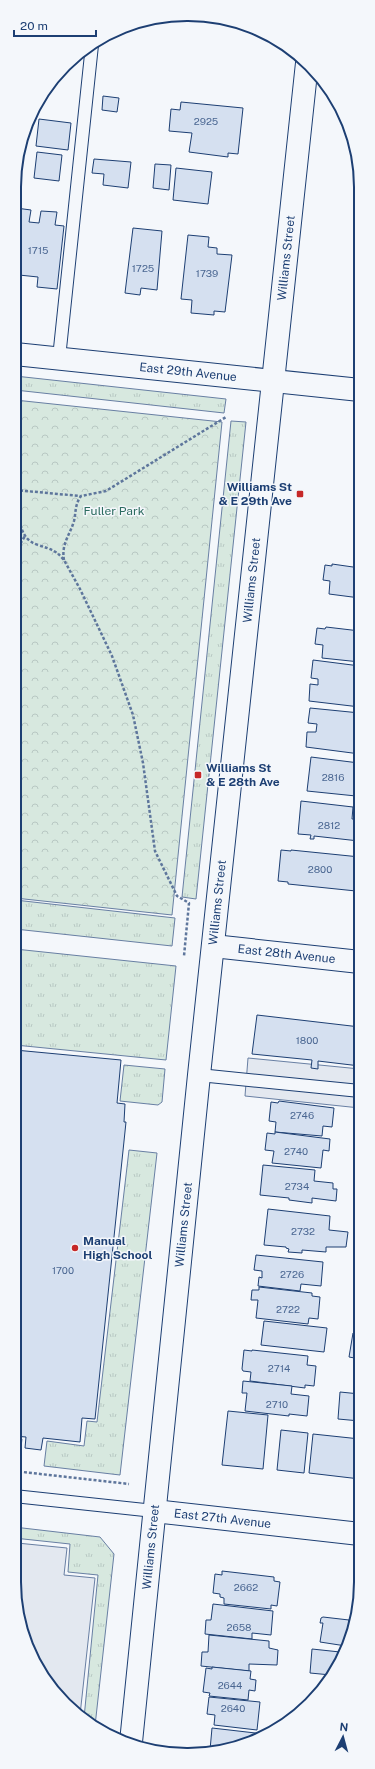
<svg xmlns="http://www.w3.org/2000/svg" width="375" height="1769" viewBox="0 0 375 1769" font-family="'Public Sans',sans-serif">
<defs>
<pattern id="grass-tufts" width="24" height="20" patternUnits="userSpaceOnUse"><rect width="24" height="20" fill="#d7e8df"/><path d="M3 7l-1-3M5 7V3M7 7l1-3M15 17l-1-3M17 17v-4M19 17l1-3" fill="none" stroke="#b8c8c3"/></pattern>
<pattern id="forest-crowns" width="20" height="18" patternUnits="userSpaceOnUse"><rect width="20" height="18" fill="#d7e8df"/><path d="M2 6a3 3 0 1 1 6 0M12 15a3 3 0 1 1 6 0" fill="none" stroke="#b8c8c3"/></pattern>
</defs>
<rect width="100%" height="100%" fill="#f4f7fb"/>
<g fill="url(#grass-tufts)" stroke="#687fa3">
<path d="M15,376L226,399L224,413L15,390Z"/>
<path d="M231,421L246,422L196,899L182,897Z"/>
<path d="M15,900L175,918L172,946L15,929Z"/>
<path d="M15,949L176,966L166,1060L15,1045Z"/>
<path d="M124,1065L165,1069L162,1102L158,1105L120,1101Z"/>
<path d="M129,1150L157,1153L120,1475L44,1466L47,1441L84,1446L87,1421L97,1422Z"/>
<path d="M14,1438L22,1439L19,1462H14Z"/>
<path d="M14,1527L100,1537L114,1554L95,1726L84,1718L98,1575L68,1572L70,1544L14,1538Z"/>
</g>
<path fill="url(#forest-crowns)" stroke="#687fa3" d="M15,400L222,422L172,915L15,898Z"/>
<g fill="#e3e8f0" stroke="#687fa3">
<path d="M248,1058L360,1069V1108L245,1096Z"/>
<path d="M17,1543L67,1548L64,1575L95,1578L80,1715L65,1704L27,1648L14,1581Z"/>
</g>
<g fill="#d5e0f0" stroke="#1d3f73">
<path d="M103,96L119,98L117,112L102,110Z"/>
<path d="M181,102L243,108L238,154L228,153V157L189,152L192,133L169,131L171,109L180,110Z"/>
<path d="M39,119L71,123L68,150L36,146Z"/>
<path d="M37,152L62,155L59,181L34,178Z"/>
<path d="M94,159L131,162L128,188L103,185L104,174L92,173Z"/>
<path d="M155,164L171,165L169,190L153,188Z"/>
<path d="M176,168L212,172L208,204L173,200Z"/>
<path d="M16,208L31,210L29,222L39,223L41,211L57,212L55,225L64,226L57,289L37,287L38,277L19,275L18,285H15Z"/>
<path d="M133,228L162,231L157,290L141,288L140,295L125,293Z"/>
<path d="M188,235L209,237L208,247L217,248V254L232,255L225,312L214,311V315L191,313L192,300L181,299Z"/>
<path d="M359,298L361,299V321H357Z"/>
<path d="M332,564L360,568V598L329,594L330,581L323,580L325,565L332,566Z"/>
<path d="M326,627L360,631V662L322,658L323,645L315,644L317,628L325,629Z"/>
<path d="M313,660L360,666V707L309,701L310,684L318,685V679L311,678Z"/>
<path d="M310,708L360,713V754L306,747L307,732H316L317,724L308,723Z"/>
<path d="M311,757L359,763L356,796L307,791Z"/>
<path d="M301,801L353,807L352,819H360L359,841L314,836V839H310L311,835L298,834Z"/>
<path d="M281,850L291,851V850L360,857V890L356,891L288,884V882L278,881Z"/>
<path d="M257,1015L360,1027V1066L318,1061V1069L311,1068L312,1060L252,1054Z"/>
<path d="M15,1050L121,1060L117,1103L125,1104L124,1122H126L95,1419L82,1418L80,1442L43,1438L41,1450L25,1448L26,1437L14,1436Z"/>
<path d="M279,1101L334,1108L332,1127L323,1126L322,1136L275,1132L276,1122L269,1121L271,1102L278,1103Z"/>
<path d="M275,1132L330,1139L329,1151L323,1150L321,1168L272,1163L274,1151L265,1150L267,1133L275,1134Z"/>
<path d="M263,1165L315,1170L314,1181L333,1183V1189H337L336,1201L312,1198V1203L289,1200V1198L260,1195Z"/>
<path d="M268,1209L330,1216L329,1230L348,1232L346,1247H326V1252L302,1250V1253L288,1252L289,1249L286,1248V1247L264,1245Z"/>
<path d="M256,1255L323,1262L321,1286L301,1284L300,1291L258,1286L259,1277L262,1278V1271L254,1270Z"/>
<path d="M358,1267H360V1295H356Z"/>
<path d="M259,1287L312,1293V1296L320,1297L318,1319L309,1318L308,1324L256,1318L258,1300H251L252,1290H259Z"/>
<path d="M264,1321L327,1328L324,1352L261,1345Z"/>
<path d="M353,1333L360,1334V1359L349,1357Z"/>
<path d="M244,1350L252,1351V1350L308,1356L307,1365L316,1366L314,1386L305,1385V1388L250,1381L251,1372L243,1371L242,1369Z"/>
<path d="M243,1381L292,1386L291,1394L309,1396L307,1416L289,1414V1416L245,1411L247,1393H242Z"/>
<path d="M340,1392L360,1394V1421L338,1419Z"/>
<path d="M228,1411L268,1415L263,1469L222,1465Z"/>
<path d="M281,1430L308,1433L304,1473L277,1470Z"/>
<path d="M313,1434L360,1439V1479L309,1473Z"/>
<path d="M222,1571L274,1577V1581L280,1582L277,1606L271,1605V1609L224,1604V1598L220,1597V1594L213,1593L215,1574L222,1575Z"/>
<path d="M213,1604L273,1611L271,1635L252,1633V1639L205,1634L206,1620H211Z"/>
<path d="M323,1617L349,1620L346,1646L320,1642L323,1623H320L321,1618Z"/>
<path d="M209,1635L269,1641V1648L278,1650L277,1665L249,1664V1671L201,1666L202,1652H208Z"/>
<path d="M312,1649L340,1652L339,1664L331,1675L310,1673Z"/>
<path d="M212,1667L251,1671L250,1679L256,1680L255,1691L249,1690L248,1700L209,1696L210,1693L203,1692L206,1668L212,1669Z"/>
<path d="M209,1697L260,1702L257,1730L214,1725L215,1715L207,1714Z"/>
<path d="M212,1728L264,1734L243,1746L210,1750Z"/>
</g>
<g fill="none" stroke-linecap="round" stroke-linejoin="round">
<g stroke="#1d3f73" stroke-width="14">
<g id="service">
<path d="M59,358L92,45"/>
<path d="M199,1075L360,1091"/>
<path d="M14,1496L154,1511"/>
</g>
</g>
<g stroke="#1d3f73" stroke-width="24">
<g id="minor">
<path id="s1" d="M154,1511L360,1534"/>
</g>
</g>
<g stroke="#1d3f73" stroke-width="24">
<g id="tertiary">
<path id="s2" d="M15,354L360,390"/>
<path id="s3" d="M213,946L360,962"/>
<path id="s4" d="M131,1742L199,1075L307,63"/>
</g>
</g>
<g stroke="#5e769c" stroke-width="2.5" stroke-dasharray="3 2" stroke-linecap="butt">
<path d="M15,490L80,496"/>
<path d="M19,490C19,509 15,538 38,545C50,549 56,550 64,560L80,589L112,656L133,715L143,763L155,851L177,896L189,903L184,956"/>
<path d="M15,552L25,536"/>
<path d="M64,560C61,544 70,535 74,521C76,512 75,504 81,496L106,491L226,417"/>
<path d="M14,1471L129,1484"/>
</g>
<use href="#service" stroke="#f4f7fb" stroke-width="12"/>
<use href="#minor" stroke="#f4f7fb" stroke-width="22"/>
<use href="#tertiary" stroke="#f4f7fb" stroke-width="22"/>
</g>
<g fill="#c62828" stroke="#f4f7fb" stroke-width="1.5">
<rect x="296" y="490" width="8" height="8" rx="2"/>
<rect x="194" y="771" width="8" height="8" rx="2"/>
<circle cx="75" cy="1248" r="4"/>
</g>
<g text-anchor="middle" dominant-baseline="central" stroke-width="3" stroke-linejoin="round" paint-order="stroke">
<g font-size="10" fill="#4b6792">
<text x="206" y="121">2925</text>
<text x="38" y="250">1715</text>
<text x="143" y="268">1725</text>
<text x="207" y="273">1739</text>
<text x="333" y="777">2816</text>
<text x="329" y="825">2812</text>
<text x="320" y="869">2800</text>
<text x="307" y="1040">1800</text>
<text x="302" y="1115">2746</text>
<text x="296" y="1151">2740</text>
<text x="297" y="1186">2734</text>
<text x="303" y="1231">2732</text>
<text x="63" y="1270">1700</text>
<text x="292" y="1274">2726</text>
<text x="288" y="1309">2722</text>
<text x="279" y="1368">2714</text>
<text x="277" y="1404">2710</text>
<text x="246" y="1587">2662</text>
<text x="239" y="1627">2658</text>
<text x="230" y="1685">2644</text>
<text x="233" y="1708">2640</text>
</g>
<g font-size="12" fill="#1d3f73" stroke="#f4f7fb">
<text stroke="none"><textPath href="#s4" startOffset="1492">Williams Street</textPath></text>
<text stroke="none"><textPath href="#s2" startOffset="174">East 29th Avenue</textPath></text>
<text stroke="none"><textPath href="#s4" startOffset="1168">Williams Street</textPath></text>
<text stroke="none"><textPath href="#s4" startOffset="844">Williams Street</textPath></text>
<text stroke="none"><textPath href="#s3" startOffset="74">East 28th Avenue</textPath></text>
<text stroke="none"><textPath href="#s4" startOffset="520">Williams Street</textPath></text>
<text stroke="none"><textPath href="#s1" startOffset="69">East 27th Avenue</textPath></text>
<text stroke="none"><textPath href="#s4" startOffset="196">Williams Street</textPath></text>
</g>
<g font-size="12" font-weight="bold" fill="#1d3f73" stroke="#f4f7fb" text-anchor="start">
<text x="292" y="487" text-anchor="end">Williams St<tspan x="292" dy="14">&amp; E 29th Ave</tspan></text>
<text x="206" y="768">Williams St<tspan x="206" dy="14">&amp; E 28th Ave</tspan></text>
<text x="83" y="1241">Manual<tspan x="83" dy="14">High School</tspan></text>
</g>
<g font-size="12" fill="#2c6c60" stroke="#f4f7fb">
<text x="114" y="511">Fuller Park</text>
</g>
</g>
<path d="M0 0H375V1769H0ZM187 21H188A166 166 0 0 1 354 187V1582A166 166 0 0 1 188 1748H187A166 166 0 0 1 21 1582V187A166 166 0 0 1 187 21Z" fill="#f4f7fb" fill-rule="evenodd"/>
<path fill="none" stroke="#1d3f73" stroke-width="2" d="M187 21H188A166 166 0 0 1 354 187V1582A166 166 0 0 1 188 1748H187A166 166 0 0 1 21 1582V187A166 166 0 0 1 187 21Z"/>
<g transform="translate(343 1737) rotate(6)" stroke="#f4f7fb" stroke-width="3" paint-order="stroke">
<path d="M0-3L7 15L0 10L-7 15Z" fill="#1d3f73"/>
<text y="-6" font-size="11" font-weight="bold" text-anchor="middle" fill="#1d3f73">N</text>
</g>
<path d="M14 30v6h82v-6" fill="none" stroke="#1d3f73" stroke-width="2"/>
<text x="20" y="30" font-size="12" fill="#1d3f73" stroke="#f4f7fb" stroke-width="3" paint-order="stroke">20 m</text>
</svg>
